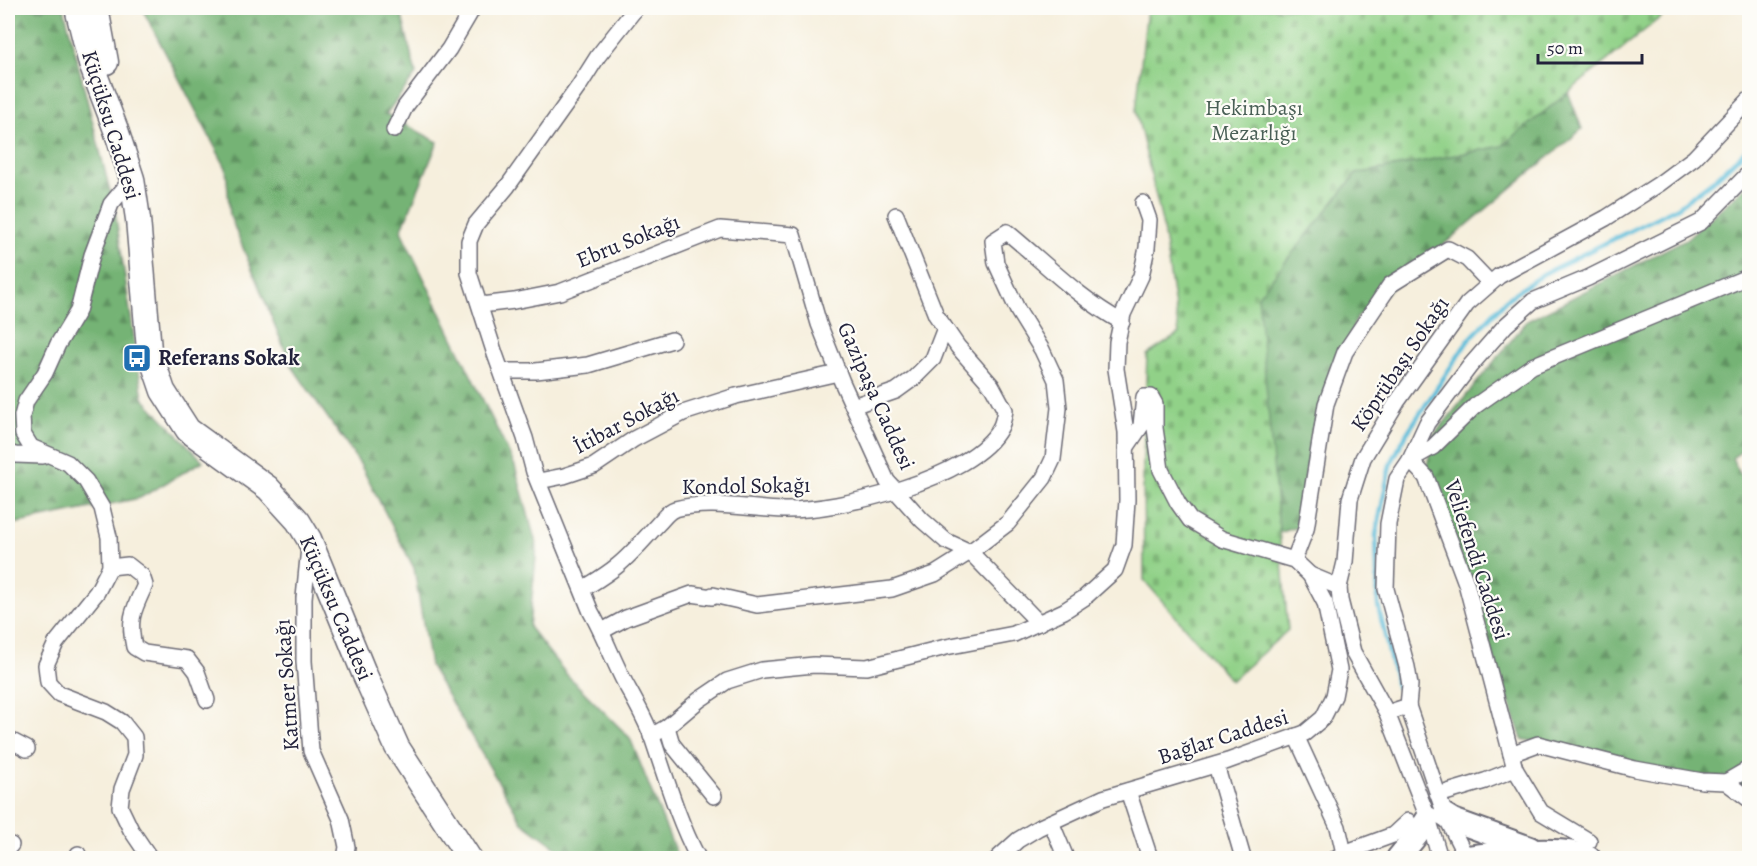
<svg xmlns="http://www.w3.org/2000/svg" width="1757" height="866" viewBox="0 0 1757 866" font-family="Alegreya,serif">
<defs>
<pattern id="forest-firs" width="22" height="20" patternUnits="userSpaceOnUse" patternTransform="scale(1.5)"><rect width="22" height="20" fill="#74b374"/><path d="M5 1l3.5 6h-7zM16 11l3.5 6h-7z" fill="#5f9160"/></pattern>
<pattern id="cemetery-stones" width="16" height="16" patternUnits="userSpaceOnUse" patternTransform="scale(1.5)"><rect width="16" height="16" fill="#91d188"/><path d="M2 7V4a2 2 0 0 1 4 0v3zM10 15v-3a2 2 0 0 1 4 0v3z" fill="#7db376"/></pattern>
</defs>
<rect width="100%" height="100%" fill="#fdfcf7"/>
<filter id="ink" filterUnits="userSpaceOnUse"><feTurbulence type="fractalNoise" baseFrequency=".0167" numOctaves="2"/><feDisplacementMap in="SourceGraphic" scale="12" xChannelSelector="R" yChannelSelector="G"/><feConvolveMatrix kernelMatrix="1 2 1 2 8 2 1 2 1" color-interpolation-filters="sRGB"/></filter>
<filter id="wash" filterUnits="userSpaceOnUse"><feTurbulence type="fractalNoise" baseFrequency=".008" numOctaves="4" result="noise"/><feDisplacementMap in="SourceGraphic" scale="24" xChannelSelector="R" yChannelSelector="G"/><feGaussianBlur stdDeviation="1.35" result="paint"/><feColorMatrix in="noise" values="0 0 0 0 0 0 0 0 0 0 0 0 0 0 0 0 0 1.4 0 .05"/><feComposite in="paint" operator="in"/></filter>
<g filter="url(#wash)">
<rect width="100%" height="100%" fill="#f6efdd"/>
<g fill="url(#forest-firs)" stroke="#4b6a58" stroke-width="1.5">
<path d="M8,8H64L115,211L143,398L203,461L140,498L8,525Z"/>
<path d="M144,8H400L416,74L386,114L438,142L401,231L515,466L537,547L529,627L567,675L630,738L678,858H571L522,822L430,666L414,568L360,464L291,365L230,216L226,168L145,14Z"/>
<path d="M1568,92L1582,129L1357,317L1312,430L1298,527L1279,533L1257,296L1356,174L1502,146Z"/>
<path d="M1749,184V446L1732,458L1749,491V790L1748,788L1522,739L1427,465L1434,435L1527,321L1686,239Z"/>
</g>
<path fill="url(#cemetery-stones)" stroke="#5a7a62" stroke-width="1.5" d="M1147,8H1672L1502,146L1356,174L1258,296L1288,630L1231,681L1144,580L1143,462L1147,355L1179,334L1162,222L1136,111Z"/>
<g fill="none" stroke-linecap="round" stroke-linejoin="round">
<path stroke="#5cbdda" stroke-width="4.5" d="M1397,687L1378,605L1376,535L1390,465L1407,433L1468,341L1507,299L1543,274L1678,207L1714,180L1750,146"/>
</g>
</g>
<g filter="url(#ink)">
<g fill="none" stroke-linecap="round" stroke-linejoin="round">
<g stroke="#6c6a74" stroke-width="18">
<g id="minor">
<path d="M636,8L598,56L579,86L507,187L476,224L469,241V273L495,354L525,438L534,472L591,612C604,635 613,660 625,683C635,701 645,718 652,737C666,778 678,820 698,858"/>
<path d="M394,130L405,107L449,49L473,8"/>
<path d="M136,179H132L111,204L92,255L78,311L58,344L45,373L26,401L22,416L23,434L31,447L68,463L86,481L102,508L109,537L110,567L97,592L56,643L46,665L48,682L59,694L106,712L122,722L134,737L135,755L122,789L120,807L131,830L150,858"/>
<path d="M481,305L514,301L560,292L720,229L793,235L819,324L842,382L887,481L922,520L946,541L970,552L1039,623"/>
<path d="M502,371H536L588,365L672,340"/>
<path d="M853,406L896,391L914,378L933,359L945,328"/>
<path d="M1126,448L1141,426L1144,397H1151L1155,404V428L1161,470L1178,503L1190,520L1222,539L1294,560L1310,575L1339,587"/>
<path d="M8,453L15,455L43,456"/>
<path d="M539,481L564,476L594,466L634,439L683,413L736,396L838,373"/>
<path d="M309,548L304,598V661L311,751L341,819L347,847L345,858"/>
<path d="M1294,560L1306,529L1326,404L1345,352L1390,285L1448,249L1467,259L1490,283"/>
<path d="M110,567L128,565L142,576L145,585C133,611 128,619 134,647L144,653L187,659L197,672L207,700"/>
<path d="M583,589C594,582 606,575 617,566C632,554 645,538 658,524C663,519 668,511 675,509C711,500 748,509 784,510C838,511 973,479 1000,428C1003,423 1004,416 1005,410L992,386L958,347L936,315L896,215"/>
<path d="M602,631L626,618L692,594L712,597L713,595L757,605L892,589L935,574L970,552L1008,523L1044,478L1053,459L1059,408L1056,380L1042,350L1018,311L996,263L993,241L1007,232C1045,263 1078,298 1122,322"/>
<path d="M1408,706L1445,815L1466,857"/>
<path d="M1387,713L1408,706L1410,685L1407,667L1386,589L1388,524L1397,479L1410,460L1427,423L1470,366L1505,326L1533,301L1588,278L1701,222L1750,172"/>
<path d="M667,727L672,744L714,796"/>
<path d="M651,736L667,727L699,700L727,681L762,670L814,665L867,667L946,647L1014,634L1064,611L1084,598L1115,570L1124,545L1127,500L1126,432L1116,369L1117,342L1123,314L1141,276L1147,248L1149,220L1143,203"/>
<path d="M1296,736L1338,827L1344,853L1336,858"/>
<path d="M8,739L27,749"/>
<path d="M1511,754L1538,744L1635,769L1702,781L1726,782L1750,800"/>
<path d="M1216,765L1243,858"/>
<path d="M1515,769L1541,812L1589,841"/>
<path d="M1726,782L1750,768"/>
<path d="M1128,791L1150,858"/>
<path d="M1438,795L1485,781L1515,769L1466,583L1426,477L1410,460L1433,447L1475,406L1532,366L1750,276"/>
<path d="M1051,822L1066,858"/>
<path d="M8,848L11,845"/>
<path d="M1344,853L1393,835L1408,821"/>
<path d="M76,858L78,854"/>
<path d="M998,858L1018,840L1038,828L1103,798L1228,761L1305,733L1323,718L1334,696L1339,670L1325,603L1310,575"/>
<path d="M1440,858L1428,818L1387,713L1353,652L1340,600L1339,587L1345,562L1350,499L1363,458L1397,402L1467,304L1499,276L1606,218L1659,184L1694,158L1750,99"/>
</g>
</g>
<g stroke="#6c6a74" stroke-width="26">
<g id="secondary">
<path d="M1445,815L1453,820L1530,848"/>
<path d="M1398,858L1417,835L1428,818"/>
<path d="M1460,858C1486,854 1568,844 1589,858"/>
</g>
</g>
<g stroke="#6c6a74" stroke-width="27">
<g id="primary">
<path d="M77,8L91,64L116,130L132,179L138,219L149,350L163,391L188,430L268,488L298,521L309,539L364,673L397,747L469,858"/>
<path d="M96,8L106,62"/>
</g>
</g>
<use href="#minor" stroke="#fff" stroke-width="15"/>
<use href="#secondary" stroke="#fff" stroke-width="22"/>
<use href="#primary" stroke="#fff" stroke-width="24"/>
</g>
</g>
<defs>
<g id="bus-square" transform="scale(1.5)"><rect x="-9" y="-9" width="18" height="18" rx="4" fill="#1f6fb2" stroke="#fdfcf7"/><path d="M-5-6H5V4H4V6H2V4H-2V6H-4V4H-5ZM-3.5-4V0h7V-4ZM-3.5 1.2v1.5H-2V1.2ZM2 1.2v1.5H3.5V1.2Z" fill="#fff"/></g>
</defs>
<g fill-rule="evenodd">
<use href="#bus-square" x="137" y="358"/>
</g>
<g text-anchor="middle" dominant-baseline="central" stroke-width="4.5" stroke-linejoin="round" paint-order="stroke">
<g font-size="22" fill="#495f56" stroke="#fdfcf7">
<text x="1254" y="108">Hekimbaşı<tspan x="1254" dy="25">Mezarlığı</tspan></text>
</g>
<g font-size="22" fill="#22223b" stroke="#fdfcf7">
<text transform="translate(111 125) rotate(73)">Küçüksu Caddesi</text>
<text transform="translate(628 241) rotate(-22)">Ebru Sokağı</text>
<text transform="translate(1400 364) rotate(-56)">Köprübaşı Sokağı</text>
<text transform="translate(876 396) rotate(66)">Gazipaşa Caddesi</text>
<text transform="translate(626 421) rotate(-28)">İtibar Sokağı</text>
<text transform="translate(746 486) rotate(-1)">Kondol Sokağı</text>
<text transform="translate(1477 560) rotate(72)">Veliefendi Caddesi</text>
<text transform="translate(336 608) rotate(67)">Küçüksu Caddesi</text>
<text transform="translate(287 685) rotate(-94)">Katmer Sokağı</text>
<text transform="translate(1223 737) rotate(-18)">Bağlar Caddesi</text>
</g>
<g font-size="22" font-weight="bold" fill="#22223b" stroke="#fdfcf7" text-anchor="start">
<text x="158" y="358">Referans Sokak</text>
</g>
</g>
<rect width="1757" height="866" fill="none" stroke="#fdfcf7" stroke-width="30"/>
<path d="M1538 54v9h104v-9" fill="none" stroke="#22223b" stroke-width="3"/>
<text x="1547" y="54" font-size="18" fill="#22223b" stroke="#fdfcf7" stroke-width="4.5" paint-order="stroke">50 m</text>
</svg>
